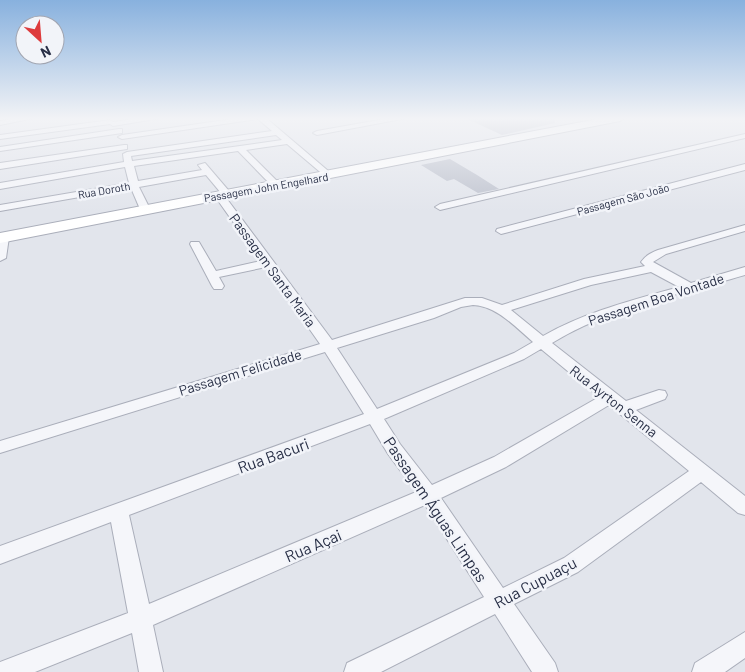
<svg xmlns="http://www.w3.org/2000/svg" width="745" height="672" viewBox="0 0 745 672" font-family="Barlow,sans-serif">
<rect width="100%" height="100%" fill="#e2e5ec"/>
<g fill="#bfc3cf">
<path d="M465,118H554L555,123L502,135Z"/>
<path d="M450,159L477,175L499,189L478,193L454,179L447,181L421,165Z"/>
</g>
<g fill="none" stroke-linecap="round" stroke-linejoin="round">
<g stroke="#aaaeba" stroke-width="2">
<g id="street">
<path d="M16,118H34L0,125V121Z"/>
<path d="M140,118H161L113,126L110,124L0,139V135L110,120L113,122Z"/>
<path d="M239,118H266L333,175L326,177L287,144L246,150L278,182V186H272L238,151L134,166L138,181L202,170L198,165L205,163L229,191V195H224L332,340L465,298H482L502,305L584,279L645,266L641,262C646,255 651,253 658,250L745,225V231L666,254L653,262L691,283L745,267V275C681,294 609,308 552,343L626,401L659,390L665,391L667,395L665,399L636,410L745,496V515L738,513L701,482L578,572L514,604L555,663L558,672H532L495,614L381,672H344L347,663L484,597L425,505L153,625L163,672H139L132,633L35,672H0V662L128,613L111,522L0,564V546L364,414L325,352L0,453V441L320,344L266,267L219,277L224,286L222,289H214L212,286L190,244L191,242H199L216,271L261,261L214,195L221,193L206,175L139,187L150,209L145,212L140,209L131,188L0,211V205L129,183L125,167L0,189V183L124,162L123,154L127,152L272,131L258,119L122,139L118,137L122,135ZM276,135L282,140L132,161L131,156ZM651,272L679,287C633,300 585,312 543,336L511,310L591,285ZM473,305C497,306 515,327 533,342L514,353L377,409L337,348L434,318L461,307ZM541,349L599,397L494,457L432,485L400,444L384,419L524,359ZM609,405L689,471L564,558L503,588L441,498L506,467ZM370,424L388,454L416,492L149,604L129,515Z"/>
<path d="M390,118H407L317,135L313,133L317,131Z"/>
<path d="M119,129H122V133L0,151V147Z"/>
<path d="M745,134V138L440,210L435,207L440,204Z"/>
<path d="M124,145H127V149L0,169V163Z"/>
<path d="M745,164V170L501,234L496,231L497,229Z"/>
<path d="M4,234L9,237L6,258L0,261V235Z"/>
<path d="M745,632V658L725,672H692L695,663Z"/>
</g>
</g>
<g stroke="#aaaeba" stroke-width="2">
<path id="secondary" d="M603,118H625L620,121L0,243V233Z"/>
</g>
<use href="#street" fill="#f5f6fa" fill-rule="evenodd"/>
<use href="#secondary" fill="#fff" fill-rule="evenodd"/>
</g>
<linearGradient id="sky" x2="0" y2="1"><stop stop-color="#88b1de"/><stop offset="0.56" stop-color="#f2f3f6"/><stop offset="1" stop-color="#f2f3f6" stop-opacity="0"/></linearGradient>
<rect width="745" height="212" fill="url(#sky)"/>
<g text-anchor="middle" dominant-baseline="central" stroke-width="5" stroke-linejoin="round" paint-order="stroke">
<g font-size="11" fill="#282f46" stroke="#f2f4f9">
<text transform="translate(266 187) rotate(-10)">Passagem John Engelhard</text>
<text transform="translate(104 190) rotate(-10)">Rua Doroth</text>
<text transform="translate(623 199) rotate(-15)">Passagem São João</text>
</g>
<g font-size="14" fill="#282f46" stroke="#f2f4f9">
<text transform="translate(273 270) rotate(54)">Passagem Santa Maria</text>
<text transform="translate(656 299) rotate(-18)">Passagem Boa Vontade</text>
<text transform="translate(240 372) rotate(-17)">Passagem Felicidade</text>
<text transform="translate(614 401) rotate(38)">Rua Ayrton Senna</text>
</g>
<g font-size="16" fill="#282f46" stroke="#f2f4f9">
<text transform="translate(273 455) rotate(-20)">Rua Bacuri</text>
<text transform="translate(436 509) rotate(56)">Passagem Águas Limpas</text>
<text transform="translate(313 545) rotate(-23)">Rua Açai</text>
<text transform="translate(535 582) rotate(-28)">Rua Cupuaçu</text>
</g>
</g>
<g transform="translate(40 40) rotate(154)"><circle r="24" fill="#f2f4f9" stroke="#a1a5b1"/>
<path d="M0-4L9 19L0 12L-9 19Z" fill="#dd3b3d"/>
<text y="-8" font-size="14" font-weight="bold" text-anchor="middle" fill="#282f46">N</text>
</g>
</svg>
